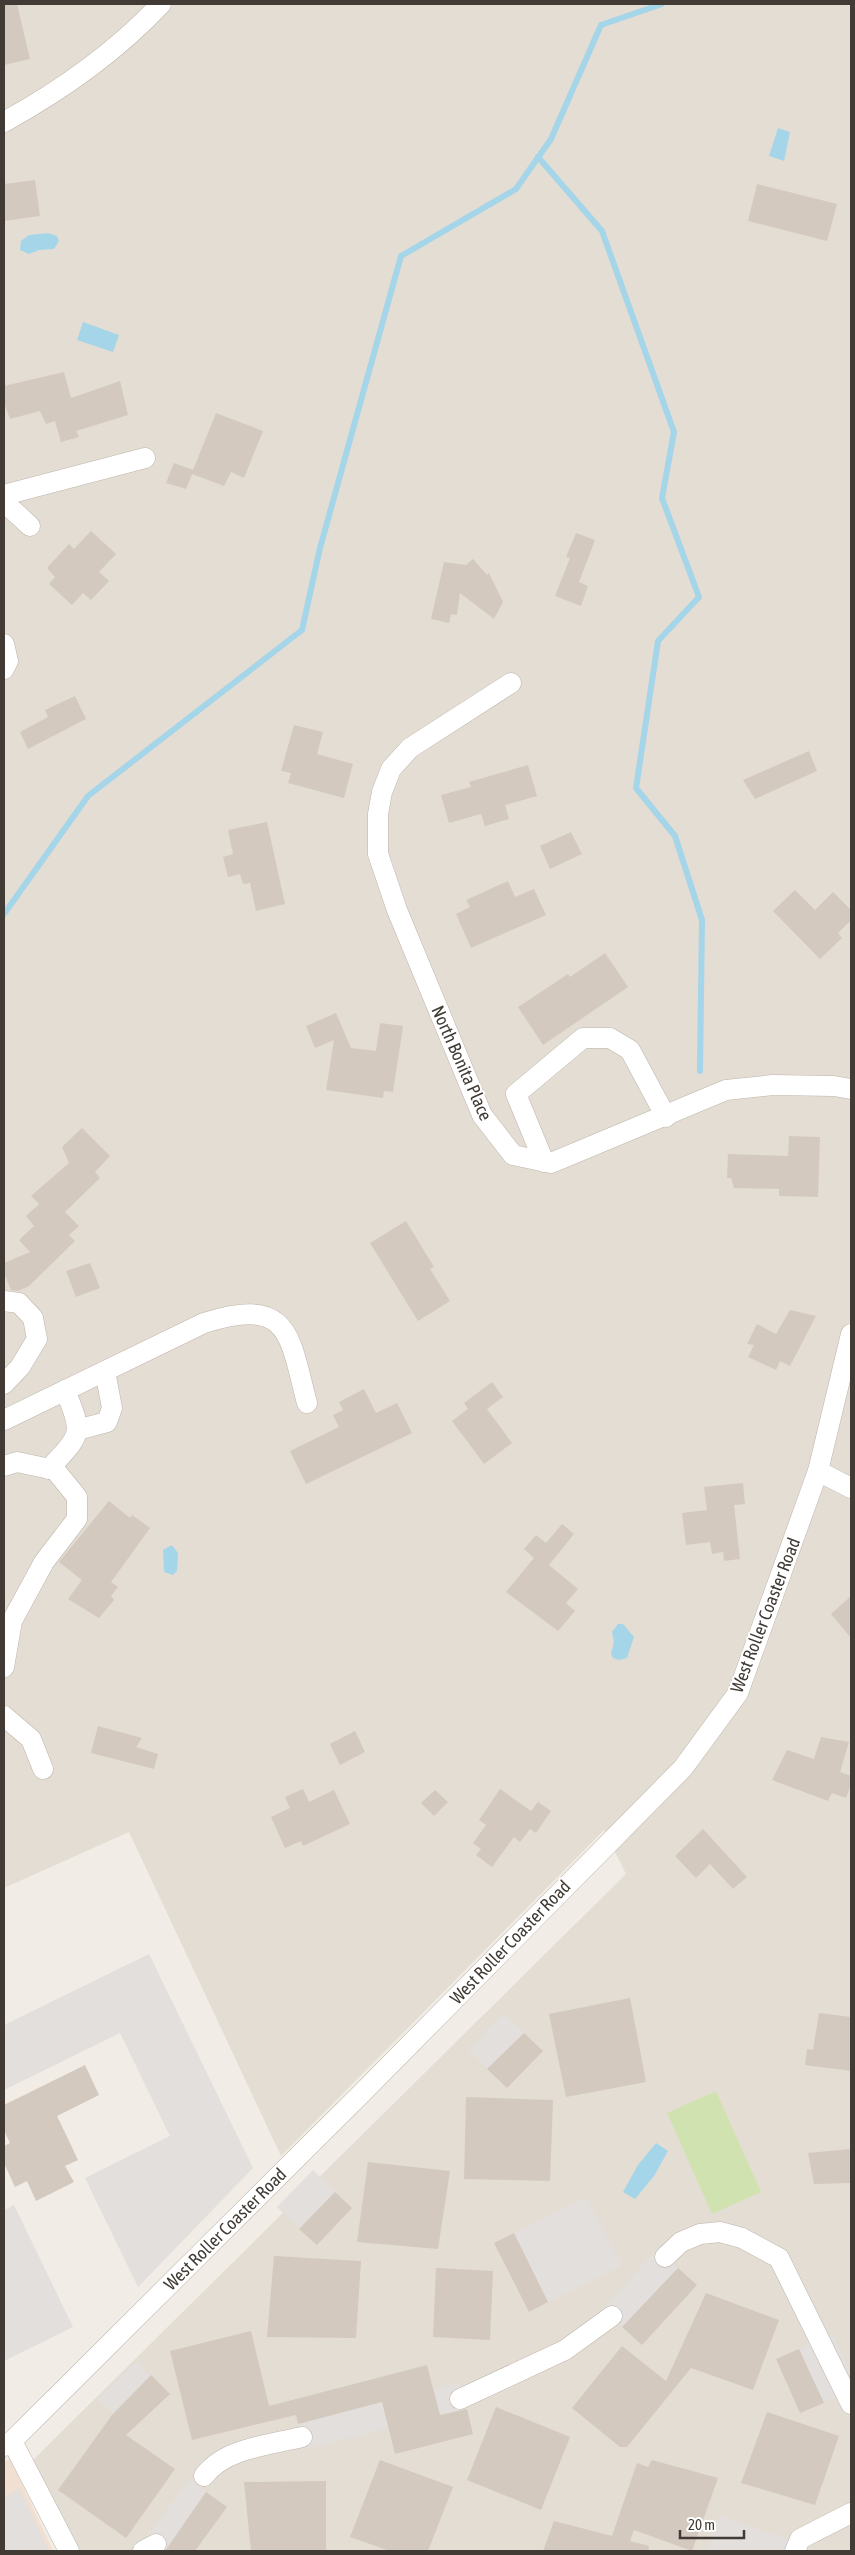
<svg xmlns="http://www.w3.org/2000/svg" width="855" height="2555" viewBox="0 0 855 2555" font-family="'Asap Condensed',sans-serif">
<rect width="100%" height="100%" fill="#f1ece5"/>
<path fill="#e4ddd3" d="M4,4H851V2551H77L33,2460L626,1874L604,1830L281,2156L129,1832L4,1888Z"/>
<path fill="#f1e0d1" d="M10,2458L53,2551H4V2463Z"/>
<path fill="#d1e2b1" d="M716,2091L761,2192L712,2214L667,2113Z"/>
<g fill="#e2dfdd">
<path d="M149,1954L253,2168L138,2287L85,2178L170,2136L120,2033L4,2090V2025Z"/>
<path d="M504,2013L543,2051L507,2088L468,2050Z"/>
<path d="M313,2170L352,2208L317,2245L277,2207Z"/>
<path d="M586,2197L621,2266L529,2312L494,2243Z"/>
<path d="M14,2205L73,2327L4,2361V2210Z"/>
<path d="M657,2249L697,2285L642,2345L602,2310Z"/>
<path d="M833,2333L851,2373V2390L800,2413L776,2359Z"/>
<path d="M136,2362L170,2394L132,2430L97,2399Z"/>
<path d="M427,2365L434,2389L460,2382L473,2434L395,2454L388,2428L305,2449L292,2400Z"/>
<path d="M190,2479L227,2507L195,2551H166L146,2537Z"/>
<path d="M20,2489L49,2551H4V2497Z"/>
<path d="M719,2516L809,2547L807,2551H707Z"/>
</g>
<g fill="#a5d5e9">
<path d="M778,128L790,132L784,161L769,156Z"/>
<path d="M48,233L57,236L59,241L54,249L39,250L29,254L20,250L21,241L29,235Z"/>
<path d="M83,322L119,335L113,352L77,340Z"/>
<path d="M172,1545L178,1553L177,1571L173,1575L164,1572L163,1550Z"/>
<path d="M618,1624H623L634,1637L627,1658L619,1660L613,1658L611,1654L614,1642L612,1632Z"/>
<path d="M656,2143L668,2151L654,2176L635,2199L623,2192L638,2165Z"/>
</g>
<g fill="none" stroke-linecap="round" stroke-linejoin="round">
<g stroke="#a5d5e9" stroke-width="6">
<path d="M538,157L602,231L674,432L662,498L699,597L658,641L636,788L675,836L702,920L700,1071"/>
<path d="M4,914L88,796L302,630L320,548L401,256L516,189L551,139L601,25L662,4"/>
</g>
</g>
<g fill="#d4c9be">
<path d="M4,4H17L30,59L4,65Z"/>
<path d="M35,180L40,216L4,221V184Z"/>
<path d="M757,184L837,204L827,241L748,221Z"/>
<path d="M64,372L71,398L120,381L128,415L76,431L79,437L61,442L55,421L46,424L40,411L10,419L4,402V386Z"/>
<path d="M216,413L263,431L244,478L231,472L224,486L192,474L186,489L166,483L174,463L193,470Z"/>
<path d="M91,531L116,554L99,572L109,581L91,600L83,593L72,605L49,584L55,577L47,568L69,544L74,549Z"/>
<path d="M576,533L595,540L579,582L588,586L581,606L555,596L570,558L566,557Z"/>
<path d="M473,559L487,575L489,573L503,602L494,619L460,593L457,615L451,614L449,623L431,619L444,562L466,565Z"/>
<path d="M75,696L86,719L28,749L20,732L48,717L45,710Z"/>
<path d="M294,725L323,732L317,754L353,764L344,798L288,783L291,773L281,771Z"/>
<path d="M809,751L817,771L755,799L743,780Z"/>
<path d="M528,765L537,796L505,805L509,819L485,826L481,814L449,823L441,795L471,787L469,782Z"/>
<path d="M267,822L285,904L256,911L250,883L243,884L240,874L228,877L223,857L233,854L228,830Z"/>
<path d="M571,832L582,854L550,869L540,846Z"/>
<path d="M508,881L515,897L534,889L546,915L471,948L456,914L470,907L466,900Z"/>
<path d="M795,890L815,910L833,892L851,910V920L838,933L842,938L820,959L773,911Z"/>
<path d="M605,953L628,987L543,1045L518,1007L568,974L570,977Z"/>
<path d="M336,1013L351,1048L376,1051L380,1023L403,1026L393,1092L384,1091L383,1098L326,1090L334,1040L315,1048L306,1026Z"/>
<path d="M82,1128L110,1156L95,1172L100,1178L65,1212L79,1226L69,1235L75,1241L29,1286L18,1291L11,1290L4,1273V1263L30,1252L19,1240L34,1226L26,1216L39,1204L31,1196L69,1163L62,1147Z"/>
<path d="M789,1136L820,1137L818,1197L779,1196V1189L734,1188L731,1178H727L728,1154L788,1156Z"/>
<path d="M406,1221L434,1267L430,1269L450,1301L418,1321L370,1243Z"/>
<path d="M90,1263L100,1288L76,1297L66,1271Z"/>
<path d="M790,1310L816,1316L790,1366L780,1361L776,1370L748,1357L754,1345L747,1344L757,1324L776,1334Z"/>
<path d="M492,1382L503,1397L487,1409L512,1443L484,1464L452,1421L468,1409L464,1403Z"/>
<path d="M364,1389L376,1413L397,1403L412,1433L306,1484L290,1451L339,1427L333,1415L343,1410L339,1402Z"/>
<path d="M743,1483L745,1504L734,1505L740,1559L724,1561L723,1552L712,1554L710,1542L686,1545L682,1513L707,1510L704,1487Z"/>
<path d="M109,1501L130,1518L132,1515L150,1528L111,1582L118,1587L111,1596L114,1600L99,1618L68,1599L82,1580L59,1562Z"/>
<path d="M562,1524L574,1534L549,1565L578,1589L566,1603L575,1611L558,1631L506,1592L534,1558L524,1549L536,1535L546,1543Z"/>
<path d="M851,1596V1638L831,1614Z"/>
<path d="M98,1726L142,1738L136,1747L158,1754L154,1769L91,1753Z"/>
<path d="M355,1731L365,1752L340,1765L330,1744Z"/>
<path d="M821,1737L849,1742L840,1772L851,1776V1784L846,1798L832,1793L828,1801L772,1780L787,1750L814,1759Z"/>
<path d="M303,1789L309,1802L334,1790L350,1824L303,1846L301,1841L285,1848L271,1817L290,1808L285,1797Z"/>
<path d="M500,1789L531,1811L538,1802L551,1811L536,1833L530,1829L520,1842L514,1837L492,1867L476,1855L481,1849L473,1843L486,1825L479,1820Z"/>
<path d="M435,1790L448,1802L434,1816L421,1803Z"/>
<path d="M703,1829L747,1877L733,1889L710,1864L696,1878L675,1856Z"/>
<path d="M630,1998L646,2082L566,2097L549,2014Z"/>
<path d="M819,2013L851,2017V2071L805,2065L807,2049L813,2050Z"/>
<path d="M524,2033L543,2051L507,2088L487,2069Z"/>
<path d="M85,2065L99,2095L57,2116L78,2160L65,2166L74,2182L36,2201L27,2181L15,2187L4,2163V2146L10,2143L4,2130V2105Z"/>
<path d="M466,2097L553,2100L550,2181L464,2179Z"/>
<path d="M851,2149V2183L814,2184L808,2153Z"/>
<path d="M368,2162L450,2171L438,2249L357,2242Z"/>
<path d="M335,2192L352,2208L317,2245L299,2229Z"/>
<path d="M514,2233L548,2302L529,2312L494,2243Z"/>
<path d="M274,2256L361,2261L356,2338L267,2337Z"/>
<path d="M436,2268L493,2271L490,2340L433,2337Z"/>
<path d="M678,2268L697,2285L642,2345L622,2327Z"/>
<path d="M706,2293L779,2320L753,2390L691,2368L627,2447H620L572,2408L622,2346L666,2381Z"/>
<path d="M251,2331L269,2406L427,2365L440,2415L467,2409L473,2434L395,2454L382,2402L298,2424L296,2415L192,2440L170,2351Z"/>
<path d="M799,2349L824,2403L800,2413L776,2359Z"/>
<path d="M151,2375L170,2394L126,2435L175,2469L126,2538L58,2490L112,2415Z"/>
<path d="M496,2407L570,2437L541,2510L467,2480Z"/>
<path d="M767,2412L839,2436L815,2505L741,2483Z"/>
<path d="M380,2460L453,2487L428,2551H390L350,2537Z"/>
<path d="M652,2460L718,2478L692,2551L634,2530L630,2541L649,2546L648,2551H543L554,2521L612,2536L637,2463L648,2467Z"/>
<path d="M326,2481V2551H251L244,2482Z"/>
<path d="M206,2492L227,2507L195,2551H165Z"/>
</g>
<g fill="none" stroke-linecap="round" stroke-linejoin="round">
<g stroke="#beb5ab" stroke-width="21">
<g id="minor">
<path d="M4,122C62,90 115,53 161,4"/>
<path d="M4,495L145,458"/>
<path d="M4,502L30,526"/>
<path d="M4,644L8,661L4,669"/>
<path d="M511,683L410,748L391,769L382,792L378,814V854L397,910L482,1115L513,1155L551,1163L726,1090L773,1085L834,1086L851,1089"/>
<path d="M544,1162L516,1094L583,1038H610L630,1050L666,1117"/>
<path d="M4,1301L19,1303L33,1318L37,1339L20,1367L4,1384"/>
<path d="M4,1420L204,1323C290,1296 289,1334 307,1403"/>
<path d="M77,1430L107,1422L112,1408L105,1371"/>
<path d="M4,1466L17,1462L55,1470L77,1497V1519L44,1562L12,1621L4,1667"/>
<path d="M49,1469C81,1434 84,1436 65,1390"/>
<path d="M818,1471L851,1488"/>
<path d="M4,1716L31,1739L43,1769"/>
<path d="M665,2257L681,2242L700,2234L720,2232L742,2238L779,2258L851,2404"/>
<path d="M460,2399L565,2350L612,2316"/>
<path d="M12,2441L69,2551"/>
<path d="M4,2446L12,2441L362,2093L683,1768L738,1693L818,1471L851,1334"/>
<path d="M204,2476C225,2448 269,2445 302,2437"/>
<path d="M143,2551L156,2544"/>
<path d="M795,2551L800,2539L851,2513"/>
</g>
</g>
<use href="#minor" stroke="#fff" stroke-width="20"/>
</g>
<g text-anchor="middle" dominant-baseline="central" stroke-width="4" stroke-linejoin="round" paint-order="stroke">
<g font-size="18" fill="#423b35" stroke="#fff">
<text transform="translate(462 1063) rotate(66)">North Bonita Place</text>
<text transform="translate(765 1615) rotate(-69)">West Roller Coaster Road</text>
<text transform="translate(510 1942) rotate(-46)">West Roller Coaster Road</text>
<text transform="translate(225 2229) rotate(-45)">West Roller Coaster Road</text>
</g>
</g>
<rect width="855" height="2555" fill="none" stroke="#423b35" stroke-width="10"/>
<path d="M680 2530v8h64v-8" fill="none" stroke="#423b35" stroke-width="2.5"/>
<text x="688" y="2530" font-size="15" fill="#423b35" stroke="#ffffff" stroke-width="4" paint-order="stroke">20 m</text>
</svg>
